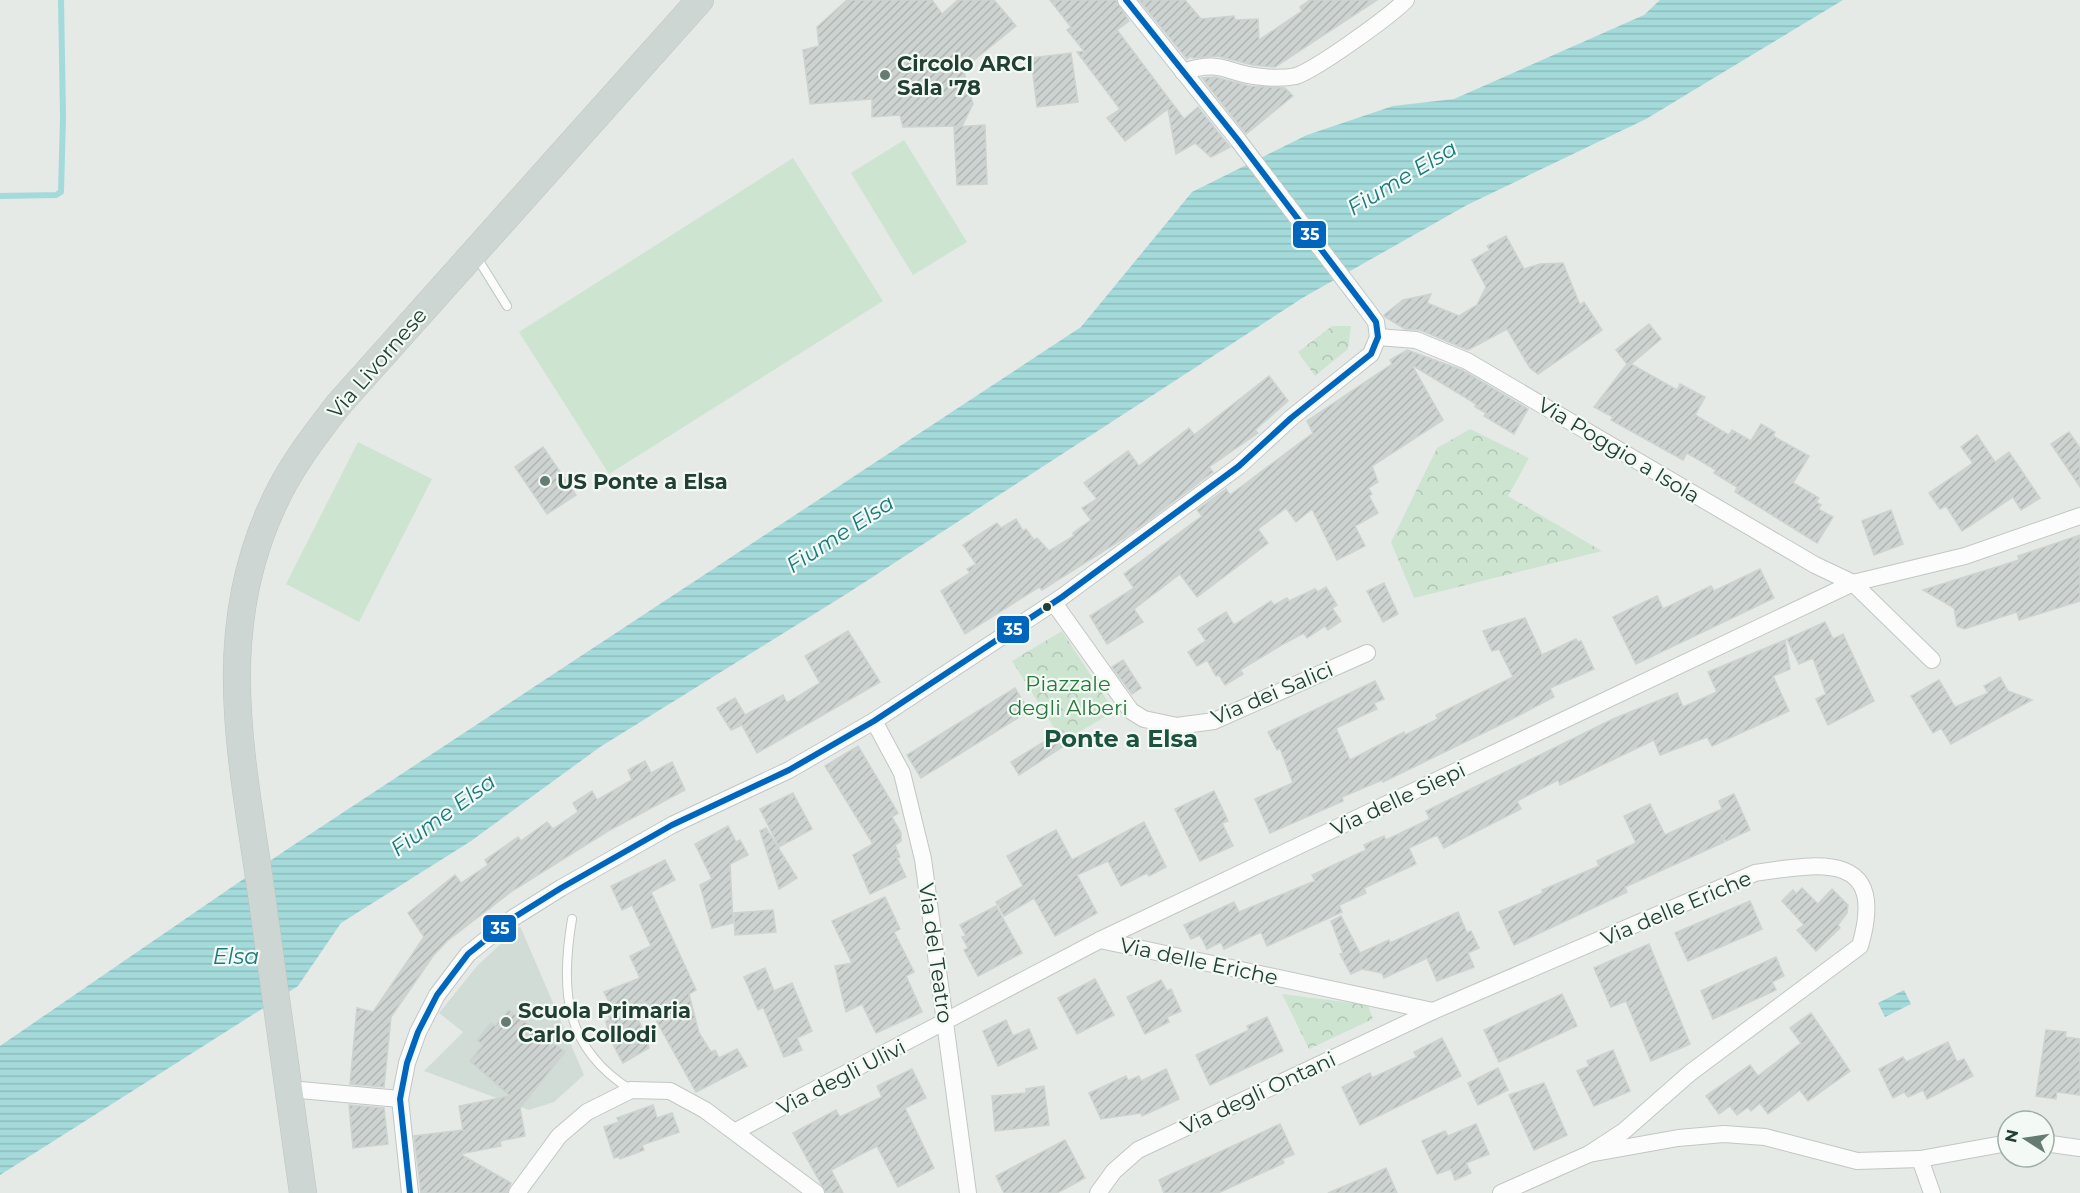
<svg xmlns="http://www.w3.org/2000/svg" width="2080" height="1193" viewBox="0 0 2080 1193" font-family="Montserrat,sans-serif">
<defs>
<pattern id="park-crowns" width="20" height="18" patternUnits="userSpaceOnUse" patternTransform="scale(1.5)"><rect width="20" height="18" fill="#cde4d1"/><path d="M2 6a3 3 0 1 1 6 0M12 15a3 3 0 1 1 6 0" fill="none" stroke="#b0c5b4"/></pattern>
<pattern id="water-rules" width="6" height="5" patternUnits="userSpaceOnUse" patternTransform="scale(1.5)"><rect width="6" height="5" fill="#a4dada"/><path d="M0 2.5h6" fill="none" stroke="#8dbcbc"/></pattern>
<pattern id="building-hatch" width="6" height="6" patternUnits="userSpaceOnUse" patternTransform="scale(1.5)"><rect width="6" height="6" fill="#cdd3d0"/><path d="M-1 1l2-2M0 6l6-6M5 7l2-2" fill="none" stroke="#b0b6b3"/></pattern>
</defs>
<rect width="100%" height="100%" fill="#e5eae7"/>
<path fill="#d2dcd7" d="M520,926L584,1075L554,1102L529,1110L424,1071L463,1032L439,1013L477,966Z"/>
<g fill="#cde4d1">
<path d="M904,140L967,242L913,275L851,173Z"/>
<path d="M793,158L883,301L609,474L519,332Z"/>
<path d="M358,442L432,479L359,622L286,584Z"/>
</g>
<g fill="url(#park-crowns)">
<path d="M1332,326H1351L1348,349L1315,376L1298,352Z"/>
<path d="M1470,429L1529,458L1508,496L1602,551L1414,598L1391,542L1437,448Z"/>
<path d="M1062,631L1114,711L1063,742L1012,661Z"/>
<path d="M1282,994L1368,1005L1373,1019L1309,1049Z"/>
</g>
<g fill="url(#water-rules)">
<path d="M1660,0H1843L1646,119L1467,205L1304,297L848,593L600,747L471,841L341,923L298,986L0,1175V1046L286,850L1081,327L1192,192L1307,135L1393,106L1454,99L1644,15Z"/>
<path d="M1904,990L1911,1004L1885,1017L1878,1003Z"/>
</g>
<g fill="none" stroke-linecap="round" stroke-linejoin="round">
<path stroke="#a4dada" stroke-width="6" d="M0,196L56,195L61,192L63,117L61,0"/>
</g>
<g fill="url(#building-hatch)" stroke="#cdd3d0" stroke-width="1.5">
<path d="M847,0H932L942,14L958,0H994L1016,26L963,69L973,104L962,126L903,127L900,115L872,117V99L810,104L803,50L819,46L817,27Z"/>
<path d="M1050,0H1116L1129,21L1117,30L1184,119L1198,107L1230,147L1211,157L1195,143L1176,154L1168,109L1125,141L1107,118L1120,109L1077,52L1084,51L1067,30L1071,27Z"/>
<path d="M1139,0H1185L1201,19L1234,16L1235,20L1258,19L1259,40L1302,11L1300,7L1310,0H1377L1275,67L1253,65L1217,56L1192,58L1191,56L1187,59Z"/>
<path d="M1071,53L1078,102L1037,107L1031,58Z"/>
<path d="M1215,77L1250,86L1285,88L1293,96L1246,134L1202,78Z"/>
<path d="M985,125L987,184L957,185L954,127Z"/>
<path d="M1506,236L1524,269L1540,264L1563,263L1580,305L1584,302L1602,330L1538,374L1530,368L1507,329L1468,350L1420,330L1405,329L1385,317L1384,315L1403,300L1431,294L1427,303L1459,316L1477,305L1486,287L1472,260L1490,250L1487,246Z"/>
<path d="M1649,324L1661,339L1631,364L1677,390L1680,384L1705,397L1695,415L1729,435L1732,430L1751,441L1761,424L1775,432L1773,436L1809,456L1793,483L1819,498L1816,502L1821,505L1818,509L1833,517L1817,543L1735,492L1737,487L1714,473L1716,470L1687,453L1683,460L1611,420L1613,417L1594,407L1627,364L1616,350Z"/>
<path d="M1407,350L1462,370L1528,409L1514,434L1484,416L1486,413L1475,407L1476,404L1412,365L1443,420L1372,466L1378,482L1368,488L1372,494L1369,496L1378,513L1355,526L1365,546L1337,560L1312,509L1296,522L1286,508L1258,529L1268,543L1225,576L1197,597L1180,574L1134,609L1143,622L1107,644L1090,616L1134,588L1124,574L1202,516L1197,510L1226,489L1230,495L1313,433L1307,421L1392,364L1390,360Z"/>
<path d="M1269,376L1288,401L1255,430L1258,433L1209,467L1213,472L1126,537L1042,590L1039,587L965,634L941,591L970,573L967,569L976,564L963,545L997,523L1001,528L1016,519L1023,531L1026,529L1034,540L1037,538L1049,551L1074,536L1073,533L1091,520L1082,508L1097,499L1084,483L1128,451L1139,466L1189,428L1194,435Z"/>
<path d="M2069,432L2080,448V487L2051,444Z"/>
<path d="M1977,435L1995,462L2009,452L2040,498L2021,510L2013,497L1962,531L1946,506L1940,509L1929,493L1973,463L1961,447Z"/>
<path d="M543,447L576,495L547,514L515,467Z"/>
<path d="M1891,510L1903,544L1874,555L1862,521Z"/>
<path d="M2080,535V601L2019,620L2017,612L1964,629L1957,626L1954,608L1923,590L2019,560L2018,556Z"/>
<path d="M1760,569L1774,598L1636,664L1613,617L1657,596L1663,609L1711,586L1714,591Z"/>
<path d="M1384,583L1398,614L1383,622L1367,591Z"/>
<path d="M1326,587L1337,605L1332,608L1341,621L1328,630L1325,626L1307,638L1304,633L1285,643L1240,670L1243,674L1225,685L1219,675L1216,676L1207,660L1197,666L1188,652L1206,641L1198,629L1226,612L1234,625L1271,601L1274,605L1287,598L1289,601L1315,589L1318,592Z"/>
<path d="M1525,618L1542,655L1576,639L1578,642L1581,641L1594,669L1550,688L1554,697L1512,719L1383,782L1382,780L1342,797L1343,801L1270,833L1255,799L1293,783L1280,748L1277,750L1268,732L1375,681L1384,699L1374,703L1377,709L1336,728L1350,760L1404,732L1405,735L1438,719L1436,715L1513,677L1499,649L1492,651L1483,631Z"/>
<path d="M1825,622L1833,639L1843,634L1874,701L1828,725L1816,699L1826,694L1813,658L1799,664L1787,639Z"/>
<path d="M848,631L880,682L757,753L742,725L731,730L717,708L735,698L745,715L783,695L787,703L820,683L805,656Z"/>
<path d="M1785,640L1790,669L1773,676L1789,711L1712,746L1707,737L1660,755L1654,740L1560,785L1558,780L1517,801L1521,809L1444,848L1437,835L1409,848L1416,864L1364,888L1366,893L1339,905L1342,912L1267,946L1261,932L1224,949L1221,942L1207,949L1200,935L1191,939L1184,925L1234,902L1239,912L1315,881L1312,875L1366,850L1364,845L1384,836L1386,840L1430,819L1426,811L1613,719L1677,693L1683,707L1717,692L1708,672Z"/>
<path d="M1123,660L1141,688L1132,694L1112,667Z"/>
<path d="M2000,677L2008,691L2032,700L1951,744L1941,728L1933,733L1911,696L1939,680L1955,707L1988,693L1984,686Z"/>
<path d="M1015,688L1029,711L921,778L907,755Z"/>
<path d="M1063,730L1070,742L1019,775L1011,762Z"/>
<path d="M858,746L898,813L892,817L901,833V841L895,845L900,857L897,858L906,877L870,894L853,855L873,844L825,766Z"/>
<path d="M645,761L651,773L672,762L685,790L608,831L512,891L447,941L433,956L391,1017L384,1087L350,1084L357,1008L373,1012L424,937L408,913L455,875L461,883L488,865L485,860L518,837L521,841L547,822L553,829L578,812L573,803L592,791L597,800L632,780L628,770Z"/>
<path d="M1214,791L1228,821L1222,823L1233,846L1200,861L1175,809Z"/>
<path d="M793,793L812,829L779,847L760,809Z"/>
<path d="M1734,794L1750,830L1726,841L1721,835L1724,842L1625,887L1627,892L1514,945L1499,912L1543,893L1542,890L1599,866L1597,861L1636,843L1624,816L1650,804L1665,835L1722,809L1719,801Z"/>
<path d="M1144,822L1166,867L1149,876L1147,873L1121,886L1108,861L1077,875L1097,913L1055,936L1034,898L1004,916L996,902L1023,886L1007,856L1056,830L1072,860Z"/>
<path d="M728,826L736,842L740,840L748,855L730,864L733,923L712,928L700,885L712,879L695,844Z"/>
<path d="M766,828L797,878L779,889L760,831Z"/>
<path d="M665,860L675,880L651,892L696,990L689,994L699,1033L711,1052L715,1050L719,1058L737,1049L747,1066L696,1092L646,1002L634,1007L649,1048L623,1063L610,1039L606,1021L610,1020L604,1004L609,1002L604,992L640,978L630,956L651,946L632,905L622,910L611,886Z"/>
<path d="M1802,888L1818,904L1832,889L1848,905L1847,913L1838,925L1840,928L1816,951L1797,930L1804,925L1782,901L1793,890L1796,894Z"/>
<path d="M885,897L900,929L894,932L914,972L906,976L922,1012L876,1033L862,1004L846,1012L835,966L852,963L832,921Z"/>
<path d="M1750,901L1762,929L1688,961L1675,933Z"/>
<path d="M996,906L1022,953L978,976L964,950L968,948L962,937L966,936L960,925Z"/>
<path d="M773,910L776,932L735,935L734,913Z"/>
<path d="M1458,912L1467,933L1471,931L1479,948L1468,953L1474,967L1437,981L1427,958L1384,978L1382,973L1362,969L1351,974L1340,954L1343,953L1331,921L1341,916L1360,953L1389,940L1390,943Z"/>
<path d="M1649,944L1690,1044L1651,1061L1626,1001L1611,1007L1594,968Z"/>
<path d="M1776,957L1784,976L1772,982L1776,990L1713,1019L1701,991Z"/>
<path d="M765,968L774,991L792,983L812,1031L797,1038L802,1050L784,1057L763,1007L758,1010L744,977Z"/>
<path d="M1095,979L1114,1015L1077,1034L1058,998Z"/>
<path d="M1161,980L1167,991L1171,989L1181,1011L1167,1017L1169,1022L1145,1034L1127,997Z"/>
<path d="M1562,994L1577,1026L1499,1062L1484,1030Z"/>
<path d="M509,1010L565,1052L520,1108L525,1136L500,1141L501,1146L460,1154L511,1183L507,1193H421L414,1136L463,1130L459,1106L510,1096L470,1061L483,1045L477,1040L491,1023L495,1026Z"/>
<path d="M1811,1013L1850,1071L1808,1101L1800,1090L1768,1114L1760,1103L1751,1111L1748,1107L1737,1115L1730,1106L1719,1114L1706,1096L1750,1065L1758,1076L1801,1043L1790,1028Z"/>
<path d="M1267,1017L1283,1051L1210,1085L1196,1055L1249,1030L1247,1026Z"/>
<path d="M1006,1020L1013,1036L1029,1029L1037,1048L998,1066L983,1031Z"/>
<path d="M2046,1030L2066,1032L2065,1037L2080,1039V1095L2057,1092L2056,1099L2036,1096Z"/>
<path d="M1442,1038L1461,1076L1360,1125L1342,1087L1370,1073L1372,1078L1417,1057L1414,1052Z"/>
<path d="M1948,1042L1957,1062L1964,1059L1973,1076L1927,1099L1923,1090L1908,1097L1904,1092L1893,1098L1879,1069L1903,1057L1906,1062Z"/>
<path d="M1613,1050L1630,1091L1594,1106L1577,1071L1589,1066L1587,1061Z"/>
<path d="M1498,1068L1508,1090L1478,1105L1468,1083Z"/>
<path d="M912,1069L926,1098L905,1108L934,1168L898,1187L877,1146L831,1170L843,1193H826L793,1133L836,1110L840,1117L882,1097L877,1086Z"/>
<path d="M1166,1069L1179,1099L1142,1116L1141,1113L1101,1119L1089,1093L1126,1076L1128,1081L1139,1076L1141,1081Z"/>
<path d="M1544,1083L1567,1135L1534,1150L1509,1095Z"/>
<path d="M1044,1086L1049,1125L995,1131L992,1096L1026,1093V1089Z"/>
<path d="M349,1105L384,1108L388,1144L353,1148Z"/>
<path d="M653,1105L657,1118L672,1113L679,1132L642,1145L644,1150L620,1159V1156L614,1158L604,1127L619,1122L617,1118Z"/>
<path d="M1280,1124L1294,1154L1282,1159L1284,1163L1218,1193H1164L1159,1180Z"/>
<path d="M1476,1124L1489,1154L1466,1163L1471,1173L1455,1180L1451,1169L1437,1174L1422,1141L1445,1131L1448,1136Z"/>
<path d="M1065,1140L1085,1178L1057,1193H1004L996,1176Z"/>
<path d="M1386,1168L1397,1193H1328L1373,1174Z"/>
</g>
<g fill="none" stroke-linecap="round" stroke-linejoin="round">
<g stroke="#c2c7c4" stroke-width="10">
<g id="service">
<path d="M476,256L507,306"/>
<path d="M572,919C560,991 564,1048 631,1090"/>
</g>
</g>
<g stroke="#c2c7c4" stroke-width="18">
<g id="minor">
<path d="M1183,72C1223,58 1227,75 1263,77C1272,78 1287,78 1296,76C1317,69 1389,17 1406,0"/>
<path d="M1378,337L1416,340L1467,361L1815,565L1853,583L1932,660"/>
<path d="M1054,603L1131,711L1144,719L1177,726L1214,721L1367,653"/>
<path d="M874,721L902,773L923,859L968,1193"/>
<path d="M1100,940L1433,1011"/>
<path d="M289,1089L400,1099"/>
<path d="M736,1131L1100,940L1853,583L1965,556L2080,516"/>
<path d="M2044,1143L2080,1148"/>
<path d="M1920,1159L1932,1193"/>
<path d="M410,1193L400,1099L407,1063L418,1032L437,995L468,954L513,918L561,888L672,825L789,770L874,721L1062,597L1239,466L1291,418L1371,354L1378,337L1376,322L1368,311L1238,140L1126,0"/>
<path d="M517,1193L559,1136L587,1112L631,1090L670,1091L705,1110L816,1193"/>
<path d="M1098,1193L1114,1171L1138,1150L1433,1011L1755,873C1821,863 1888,851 1860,946L1690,1073L1624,1131L1589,1154"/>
<path d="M1501,1193L1589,1154L1678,1138L1724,1134L1765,1137L1857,1161L1920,1159L2008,1143"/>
</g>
</g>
<g stroke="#bcc6c2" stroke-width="28">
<path id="primary" d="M303,1193C289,1092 275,992 261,891C242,758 213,636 272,507C288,470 314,436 339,404L700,0"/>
</g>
<use href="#service" stroke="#fbfcfb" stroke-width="8"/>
<use href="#minor" stroke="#fbfcfb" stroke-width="16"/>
<use href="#primary" stroke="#cdd6d3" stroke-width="27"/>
<g stroke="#f3f9f5" stroke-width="10">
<path id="bus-1" d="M410,1193L400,1099L407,1063L418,1032L437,995L468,954L513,918L561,888L672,825L789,770L874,721L1062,597L1239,466L1291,418L1371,354L1378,337L1376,322L1368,311L1238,140L1126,0"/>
</g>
<use href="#bus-1" stroke="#0065bd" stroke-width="6"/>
</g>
<g fill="#667b72" stroke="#f3f9f5" stroke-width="2">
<circle cx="885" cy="75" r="6"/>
<circle cx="545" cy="481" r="6"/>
<circle cx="506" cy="1022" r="6"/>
</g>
<circle fill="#213f33" stroke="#f3f9f5" stroke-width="2" cx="1047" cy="607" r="5"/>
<g text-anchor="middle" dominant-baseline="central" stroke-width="4.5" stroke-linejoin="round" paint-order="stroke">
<g font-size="21" font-weight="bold" fill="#213f33" stroke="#f3f9f5" text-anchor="start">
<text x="897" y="63">Circolo ARCI<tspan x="897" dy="24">Sala '78</tspan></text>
<text x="557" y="481">US Ponte a Elsa</text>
<text x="518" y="1010">Scuola Primaria<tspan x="518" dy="24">Carlo Collodi</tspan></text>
</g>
<g font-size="21" fill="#213f33" stroke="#f3f9f5">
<text transform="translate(377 363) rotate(-49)">Via Livornese</text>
<text transform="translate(1619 450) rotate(31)">Via Poggio a Isola</text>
<text transform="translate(1272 693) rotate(-23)">Via dei Salici</text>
<text transform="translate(1398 799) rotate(-25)">Via delle Siepi</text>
<text transform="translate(1676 908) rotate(-23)">Via delle Eriche</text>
<text transform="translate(936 953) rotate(82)">Via del Teatro</text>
<text transform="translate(1199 961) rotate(12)">Via delle Eriche</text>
<text transform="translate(841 1077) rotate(-27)">Via degli Ulivi</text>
<text transform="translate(1258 1093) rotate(-25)">Via degli Ontani</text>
</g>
<g font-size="21" fill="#29783d" stroke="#f3f9f5">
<text x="1068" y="683">Piazzale<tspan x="1068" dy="24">degli Alberi</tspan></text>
</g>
<g font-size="22" font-style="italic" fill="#187b7f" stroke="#f3f9f5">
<text transform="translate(1402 178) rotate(-31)">Fiume Elsa</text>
<text transform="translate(840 534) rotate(-33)">Fiume Elsa</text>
<text transform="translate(443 815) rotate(-36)">Fiume Elsa</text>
<text x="236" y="956">Elsa</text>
</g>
<g font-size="24" font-weight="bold" fill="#1c533e" stroke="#f3f9f5">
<text x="1121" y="738">Ponte a Elsa</text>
</g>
</g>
<g stroke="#f3f9f5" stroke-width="2">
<rect x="1292" y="220" width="35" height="29" rx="6" fill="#0065bd"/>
<rect x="996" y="615" width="34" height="29" rx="6" fill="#0065bd"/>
<rect x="482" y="914" width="35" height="29" rx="6" fill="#0065bd"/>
</g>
<g font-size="16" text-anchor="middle" font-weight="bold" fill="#fff">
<text x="1310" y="240">35</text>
<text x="1013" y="635">35</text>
<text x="500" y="934">35</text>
</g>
<g transform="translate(2026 1139) rotate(282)"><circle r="28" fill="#f3f9f5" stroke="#9fafa7" stroke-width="1.5"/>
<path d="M0-4.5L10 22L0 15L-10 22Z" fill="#667b72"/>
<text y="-9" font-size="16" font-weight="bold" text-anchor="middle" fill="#213f33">N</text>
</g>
</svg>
